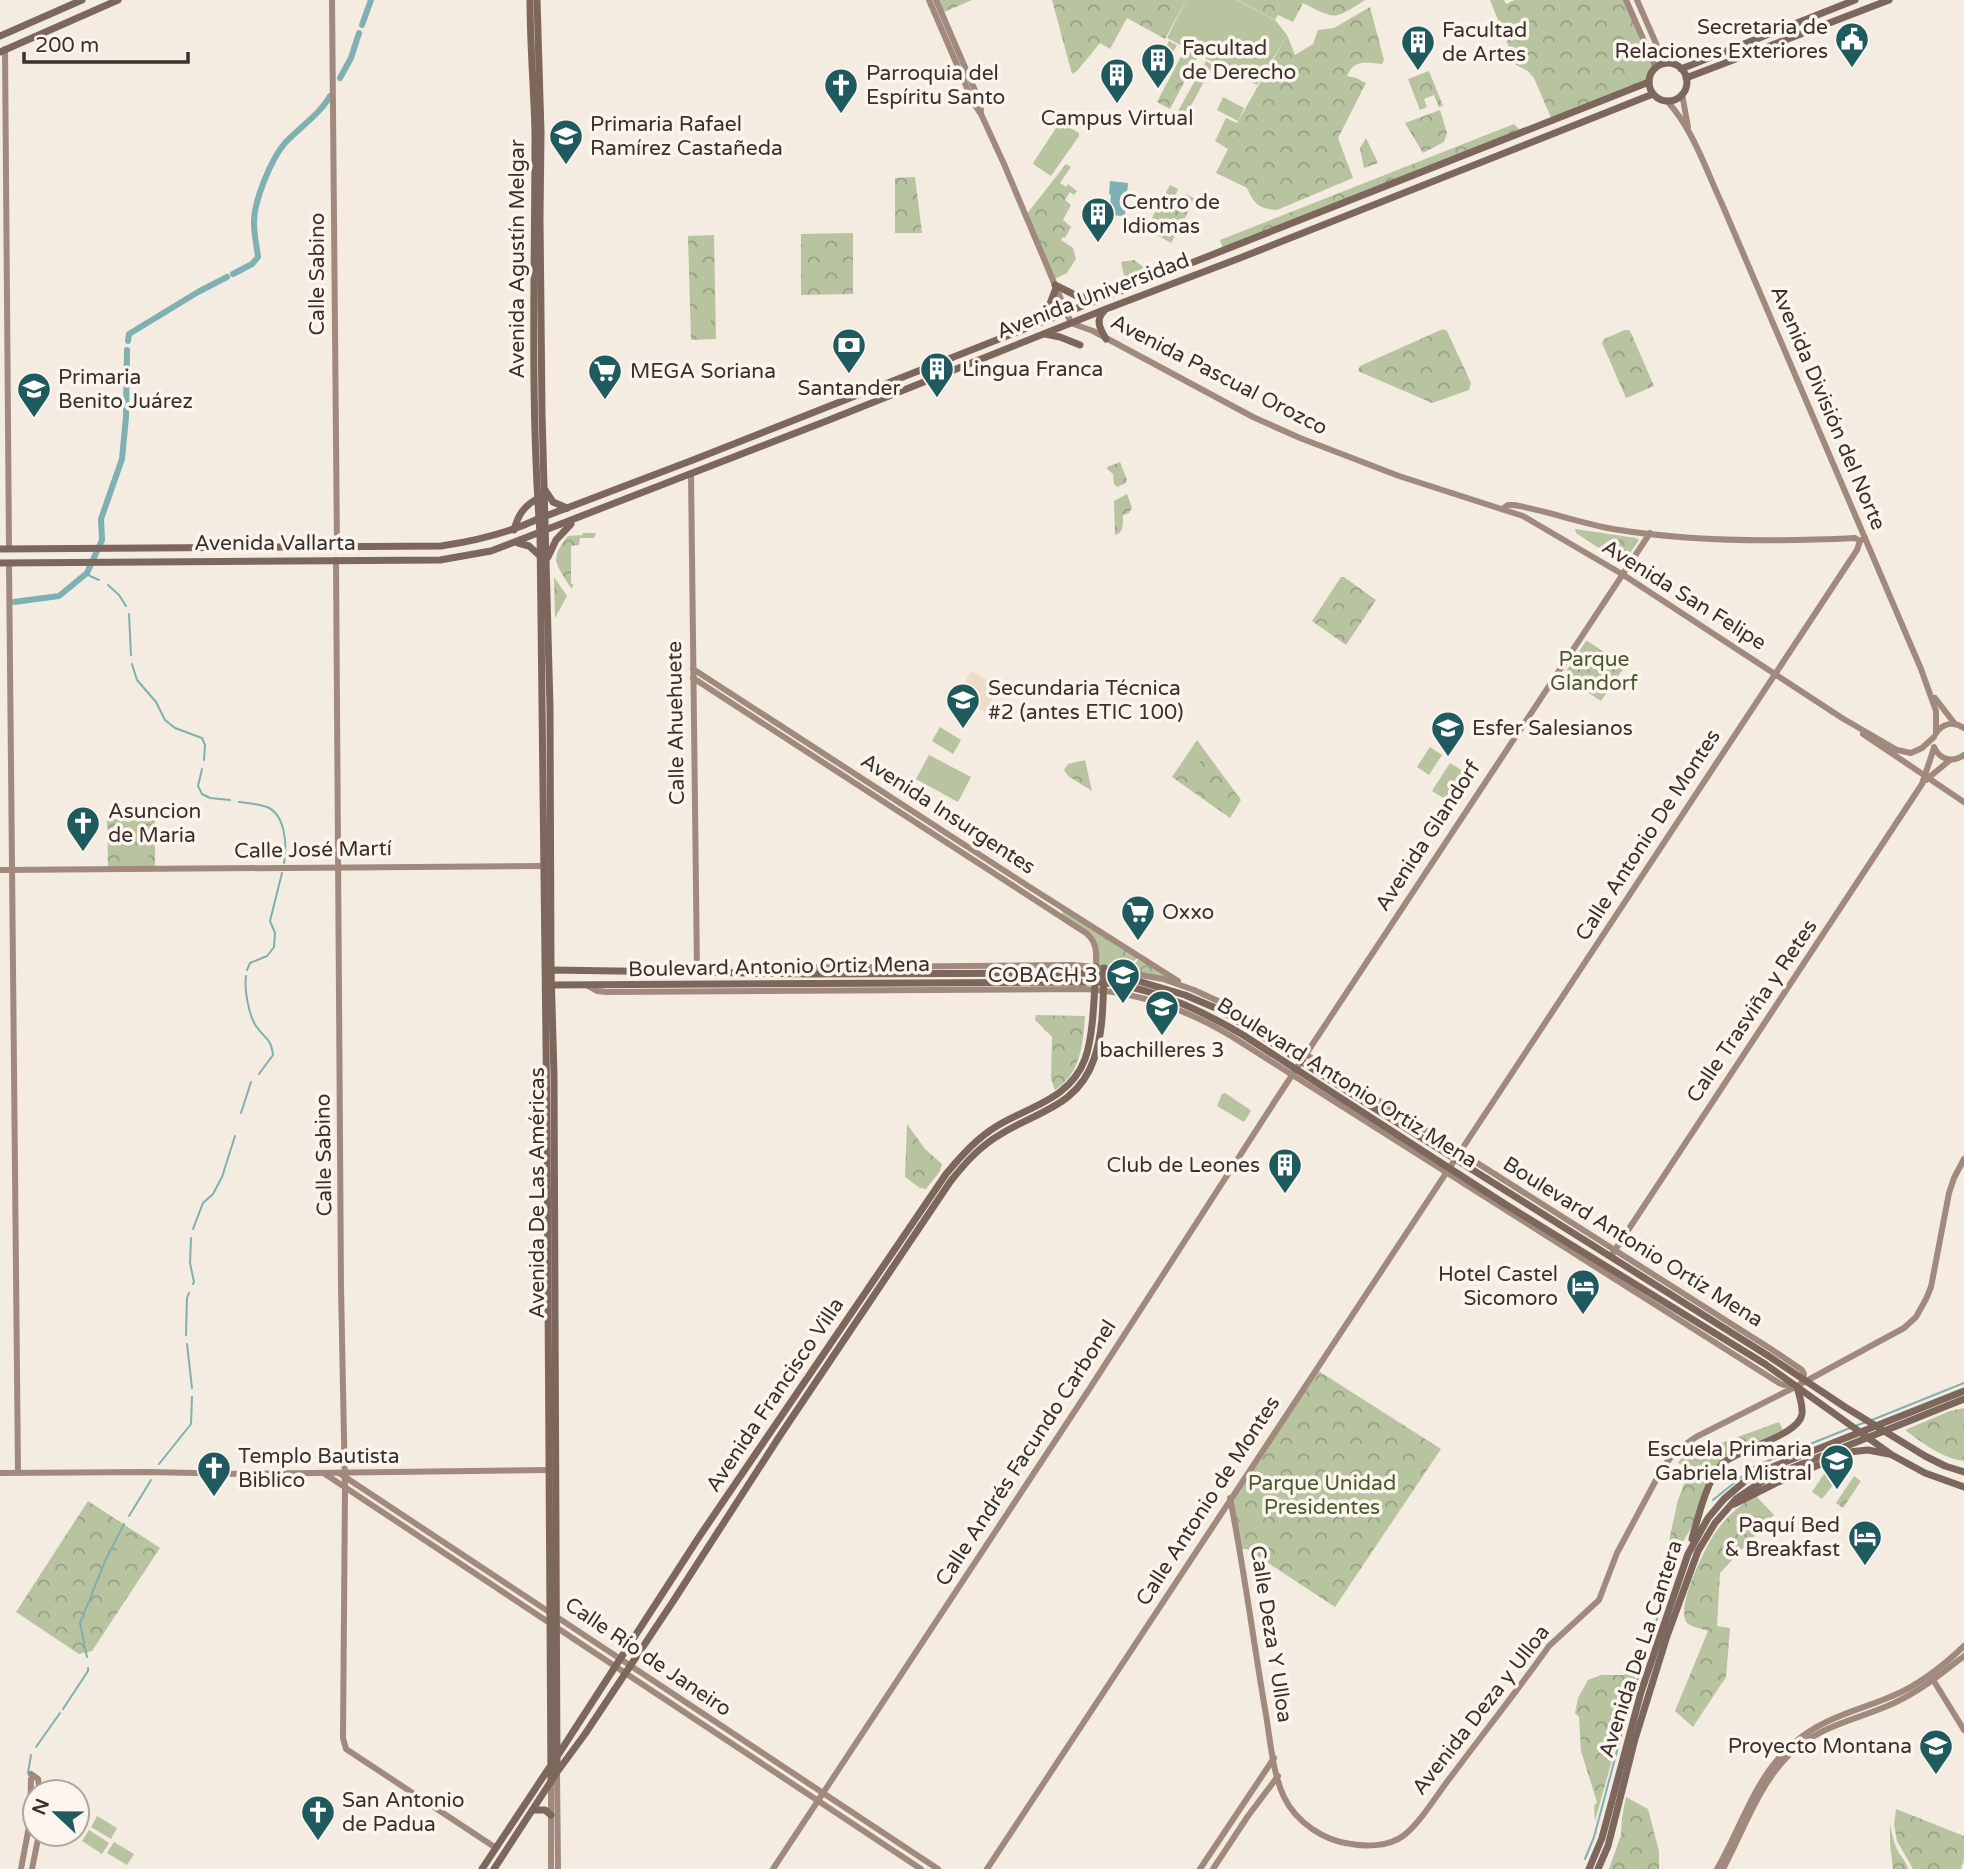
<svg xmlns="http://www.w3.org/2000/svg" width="1964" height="1869" viewBox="0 0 1964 1869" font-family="'Varela Round',sans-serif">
<defs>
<pattern id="park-crowns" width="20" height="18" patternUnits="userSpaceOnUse" patternTransform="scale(1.75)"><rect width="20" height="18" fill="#b8c4a0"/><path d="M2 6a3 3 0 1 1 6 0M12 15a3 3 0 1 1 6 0" fill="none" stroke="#97a083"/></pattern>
</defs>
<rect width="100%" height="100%" fill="#f4ebe1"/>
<g fill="url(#park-crowns)">
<path d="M936,0H972L942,13Z"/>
<path d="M1052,0H1186L1165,39L1127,18L1110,49L1100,43L1077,71L1072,74Z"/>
<path d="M1238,0H1365C1334,20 1336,20 1303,3L1293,22L1278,15L1275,20Z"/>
<path d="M1490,0H1504L1506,4L1515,0H1626L1656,68L1652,72L1649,82L1552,120L1534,78L1528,71L1516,65Z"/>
<path d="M1370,7L1384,60L1382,64C1366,63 1354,59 1347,76L1356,78L1366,83L1338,138L1353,178L1277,210C1259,209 1254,204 1247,188L1216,173L1228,149L1215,141L1226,118L1237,123L1287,35L1295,55L1313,44L1318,30L1334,28Z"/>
<path d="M1169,41L1177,45L1158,78L1151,74Z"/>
<path d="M1185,49L1198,56L1170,109L1157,102Z"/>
<path d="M1206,61L1213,65L1186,115L1178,111Z"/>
<path d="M1429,71L1443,106L1439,107L1434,95L1424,99L1427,107L1420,110L1408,79Z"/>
<path d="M1440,110L1447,133L1444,142L1423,153L1405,123Z"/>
<path d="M1514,124L1520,130L1223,248L1220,240Z"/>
<path d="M1366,138L1378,163L1364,168L1360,148Z"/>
<path d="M1066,164L1071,167L1060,183L1066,187L1068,184L1077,191L1074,195L1070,192L1065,200L1071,205L1063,220L1071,227L1065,238L1063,237L1061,240L1073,248L1076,259L1067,273L1053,280L1026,215Z"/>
<path d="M915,177L922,233H895V178Z"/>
<path d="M1170,185L1178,189L1176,194L1184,198L1186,194L1195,199L1171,243L1146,229Z"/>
<path d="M853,233V294L801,295V234Z"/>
<path d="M714,235L716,339L691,340L688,236Z"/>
<path d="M1134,260L1156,276L1127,288L1121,262Z"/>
<path d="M1443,329L1447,331L1471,383L1469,390L1432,403L1358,371L1360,366Z"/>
<path d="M1625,330H1629L1631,333L1654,386L1626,398L1602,343L1604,339Z"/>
<path d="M1120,462L1127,480L1126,483L1117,487L1114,484L1113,474L1107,469V467Z"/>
<path d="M1127,494L1132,508L1129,513L1123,515C1123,523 1124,533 1115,535L1114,501Z"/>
<path d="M1575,529L1636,538L1639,540L1623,563H1621L1576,533Z"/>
<path d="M583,533H596L594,538H580L579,545L571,546V584H573V587L571,588C557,565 548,560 568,536L582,535Z"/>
<path d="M554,577L567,596L555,618Z"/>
<path d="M1341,577H1344L1376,600L1346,645L1312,621Z"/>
<path d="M1586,641L1589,642L1625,666L1601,701L1563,676Z"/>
<path d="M1197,740L1241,800L1230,818L1172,777Z"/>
<path d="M1085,760L1092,791L1068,776L1064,770L1068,764Z"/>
<path d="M107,819L155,820V866L108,867Z"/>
<path d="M1061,908L1138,957L1125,971L1096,967L1094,941L1064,918Z"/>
<path d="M1140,958L1176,982L1127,971Z"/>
<path d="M1036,1015L1085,1016C1083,1044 1081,1073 1055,1090L1051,1079L1052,1037L1035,1020Z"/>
<path d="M907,1124L925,1149L942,1164L940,1171L926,1189L920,1188L905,1177Z"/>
<path d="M1317,1370L1441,1449L1335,1607L1247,1549H1240L1231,1500Z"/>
<path d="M1964,1408V1461C1941,1458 1923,1443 1905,1430L1950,1411Z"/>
<path d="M1779,1422L1783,1430L1726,1456L1712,1471L1694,1523L1677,1552L1670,1573L1662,1572L1678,1500L1684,1484L1687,1468L1678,1463L1684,1455L1687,1458L1696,1452Z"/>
<path d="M1854,1476L1861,1481L1843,1508L1836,1503Z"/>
<path d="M1755,1495L1774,1515L1720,1573L1717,1626L1730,1628L1726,1677L1693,1727L1675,1711L1708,1631C1703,1629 1692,1627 1688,1624C1673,1611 1706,1546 1715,1533C1726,1517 1739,1506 1755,1495Z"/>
<path d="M88,1501L160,1548L92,1651L79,1654L16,1612Z"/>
<path d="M1639,1664L1595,1821L1594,1806L1597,1802L1581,1751L1579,1717L1575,1713L1578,1698L1588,1680L1601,1675H1624Z"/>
<path d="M1626,1797L1648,1809L1659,1851V1869H1609L1621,1835L1622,1817Z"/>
<path d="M1896,1809L1964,1836V1859L1961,1869H1913L1897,1841L1894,1824Z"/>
<path d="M1890,1824C1892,1834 1894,1844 1899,1853C1903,1859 1906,1862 1908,1869H1893L1890,1844Z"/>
</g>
<g fill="#b8c4a0">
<path d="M1186,0H1237L1276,21L1287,35L1257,85L1167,38Z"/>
<path d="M1223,97L1244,108L1238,121L1217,110Z"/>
<path d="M1060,122L1079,133V136L1051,176L1033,164V163Z"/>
<rect x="698" y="309" width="13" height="25"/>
<path d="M940,727L961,740L953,754L932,741Z"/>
<path d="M1430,747L1442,755L1429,775L1417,767Z"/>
<path d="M1190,753L1201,760L1189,778L1179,771Z"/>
<path d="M929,755L971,777L958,802L916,779Z"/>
<path d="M1450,763L1463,771L1445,799L1432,791Z"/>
<path d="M911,786L931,798L925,808L909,797Z"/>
<path d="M148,847V861L127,862V848Z"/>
<path d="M1225,1093L1249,1109L1251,1111L1244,1122L1217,1106L1222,1094Z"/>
<path d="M1826,1471L1838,1479L1822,1499L1812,1492Z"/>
<path d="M1302,1490L1312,1512L1300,1517L1290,1496Z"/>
<path d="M125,1535L135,1540L125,1560L114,1555Z"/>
<path d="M97,1816L117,1828L111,1839L91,1827Z"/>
<path d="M89,1830L109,1843L102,1854L82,1841Z"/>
<path d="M114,1842L134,1854L127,1865L107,1853Z"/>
</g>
<path fill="#ecdcc8" d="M971,671L999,687L985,712L957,697Z"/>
<path fill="#7fb0b2" d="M1110,181L1128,183L1125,216L1109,215L1111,195L1109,194Z"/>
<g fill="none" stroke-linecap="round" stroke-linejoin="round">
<g stroke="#7fb0b2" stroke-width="2">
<path d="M87,573L90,576L99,580"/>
<path d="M108,585L119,595L126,606"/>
<path d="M129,614L131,655"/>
<path d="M132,664L137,680L156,702L165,720L175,728L202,738L205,745L204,760"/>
<path d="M202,769L198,786L202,794L210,798L230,800"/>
<path d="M239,802C248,803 259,804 267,807C286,815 287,846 284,863"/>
<path d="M247,970L250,963L267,956L274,947L275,933L270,921L282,873"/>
<path d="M246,976C244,989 249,1016 256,1026C265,1039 271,1038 273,1055L259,1074"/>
<path d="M241,1113L251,1082"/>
<path d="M193,1229L203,1203L213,1194L222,1177L235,1136"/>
<path d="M191,1238L190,1263L194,1282L193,1284"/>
<path d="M186,1335L187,1298L189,1293"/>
<path d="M187,1344L192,1388"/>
<path d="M1872,1420L1964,1383"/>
<path d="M1855,1426L1866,1422"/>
<path d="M159,1464L191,1424L192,1397"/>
<path d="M1713,1500L1755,1466L1850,1428"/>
<path d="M129,1516L151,1480"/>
<path d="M1653,1630L1678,1558"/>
<path d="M87,1657L80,1623L106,1559L124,1524"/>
<path d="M63,1709L88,1671V1668"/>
<path d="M36,1747L60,1713"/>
<path d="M28,1773L31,1755"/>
<path d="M1585,1859L1594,1837L1625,1721L1642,1664"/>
</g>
<g stroke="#7fb0b2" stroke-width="6">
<path d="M362,25L371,0"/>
<path d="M340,78L351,58L359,33"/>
<path d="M233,274L252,264L258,257C257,247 254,235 254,224C253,203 271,159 285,143C300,127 320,114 330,96"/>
<path d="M128,341L129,334L198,292L227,277"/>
<path d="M14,602L59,596L87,573L102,540L101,519L122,459L126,417L127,350"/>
</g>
<g stroke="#a18a7d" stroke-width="6">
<path d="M332,0L337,547"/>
<path d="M929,0L974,104L981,114L1004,164L1071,323L1093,331L1253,417L1300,438L1399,476L1523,516L1622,574L1842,718L1897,750L1911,753L1922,748L1934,737"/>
<path d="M936,0L980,102L981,112"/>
<path d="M1626,0L1656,68"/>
<path d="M1637,0L1665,64"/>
<path d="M5,49L9,549"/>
<path d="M1682,94L1688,127"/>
<path d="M1667,101C1693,129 1706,170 1722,204L1921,669L1936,711V733"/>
<path d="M691,473L697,972"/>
<path d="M1502,509L1508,505H1514C1548,511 1580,523 1613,529C1691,542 1777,542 1855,538L1860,541"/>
<path d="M336,560L341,1287L345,1488L343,1738L346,1749L496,1848"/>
<path d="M9,563L18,1473"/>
<path d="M693,669L1028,886L1178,981"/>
<path d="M693,678L1086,933C1098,943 1096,953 1096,967"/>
<path d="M1935,698L1955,724"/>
<path d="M1936,733C1943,723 1954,721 1964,728"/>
<path d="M1863,734L1964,802"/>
<path d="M1934,747C1940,760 1952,763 1964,755"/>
<path d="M1926,780L1950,760"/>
<path d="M0,870L543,866"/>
<path d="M756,974L764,968L1073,965L1096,967L1163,979L1194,990L1231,1007L1771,1349L1802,1370L1804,1374L1802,1380"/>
<path d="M588,986L597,991L606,992L1084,989C1136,992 1186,1009 1231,1036L1779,1383L1784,1385L1793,1384"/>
<path d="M1613,1253L1922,784L1934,748"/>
<path d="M0,1473L147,1472L242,1474L551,1470"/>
<path d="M339,1473L938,1869"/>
<path d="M325,1474L921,1869"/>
<path d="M1230,1498C1244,1568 1253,1639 1265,1709C1270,1736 1272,1772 1284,1797C1296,1822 1324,1841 1351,1844C1368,1847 1389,1846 1403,1836C1420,1824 1439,1791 1453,1774C1485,1731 1518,1690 1549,1646L1599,1600L1617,1553L1663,1467L1676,1451L1696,1437L1797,1386L1904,1328L1916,1317L1926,1299L1931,1287L1949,1193L1954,1178L1964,1159"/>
<path d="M1932,1678L1964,1730"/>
<path d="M557,1773L558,1869"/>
<path d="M31,1774L38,1779L40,1792"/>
<path d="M551,1782V1869"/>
<path d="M21,1869L30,1821L31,1779"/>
<path d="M32,1869L39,1834"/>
<path d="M773,1869L1090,1388L1277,1098L1650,533"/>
<path d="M987,1869L1857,550L1860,541L1865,538"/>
<path d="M1200,1869L1274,1758"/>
<path d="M1213,1869L1248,1816L1278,1776"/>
<path d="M1717,1869C1742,1826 1755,1776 1794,1743C1822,1718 1857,1711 1890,1697C1918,1686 1942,1667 1964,1646"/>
<path d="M1723,1869C1743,1832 1757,1788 1787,1757C1818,1725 1854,1721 1892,1704C1919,1692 1941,1674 1964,1656"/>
</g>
<g stroke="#7d675c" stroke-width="7">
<path d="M530,0C530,44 534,89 535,133C535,267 530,400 540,533L547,1128L551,1782"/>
<path d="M537,0L541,132L540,218L542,413L550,707L551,970L554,1075L557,1772"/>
<path d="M0,36L82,0"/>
<path d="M0,52L118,0"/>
<circle cx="1668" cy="82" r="19"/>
<path d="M1681,69L1855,0"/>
<path d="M1686,78L1889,0"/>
<path d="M1055,285L1075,295L1095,300"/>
<path d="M1104,311C1095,320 1100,329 1106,339"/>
<path d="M1040,321L1048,309L1056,288"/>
<path d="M1045,334L1060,337L1080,345"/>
<path d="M545,490L553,502L567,508"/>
<path d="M514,530C518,515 524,506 537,499"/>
<path d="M518,543L529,546L540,556"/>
<path d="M0,549L441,546C475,541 506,534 538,519L693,460L1649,82"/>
<path d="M548,557L556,540L571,524"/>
<path d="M0,563L440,560L491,551L829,420L1106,309L1240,258L1653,94"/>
<path d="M548,972L551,970L813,974L1082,973L1128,978L1185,995L1218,1009L1251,1029L1363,1101L1767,1355L1845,1407L1925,1456L1945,1466L1964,1472"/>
<path d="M549,985L1095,982C1148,985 1198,1008 1243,1035L1508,1206L1765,1364L1892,1455L1925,1473L1964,1487"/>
<path d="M1734,1504L1776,1483L1849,1452L1868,1450L1889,1454"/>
<path d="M1692,1539C1698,1518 1707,1479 1722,1464C1739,1448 1799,1436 1802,1414C1803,1405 1799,1395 1797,1387"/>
<path d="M558,1755L699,1537L946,1174C961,1156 977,1138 997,1126C1030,1106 1070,1099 1085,1059C1094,1034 1094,993 1096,967"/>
<path d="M533,1810H545L551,1815"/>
<path d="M482,1869L549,1768"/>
<path d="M494,1869L557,1772L585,1734L672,1603L781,1434L950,1182C965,1163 980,1146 1001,1134C1038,1111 1078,1106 1094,1059C1104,1031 1103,997 1104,968"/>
<path d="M1589,1869L1602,1838L1641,1692L1688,1554L1708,1518L1724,1499L1745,1481L1770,1468L1964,1391"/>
<path d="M1598,1869L1608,1846L1635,1739L1667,1636L1698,1551L1715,1523L1736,1499L1767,1478L1964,1399"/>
</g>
</g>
<defs>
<g id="civic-pin" transform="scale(1.75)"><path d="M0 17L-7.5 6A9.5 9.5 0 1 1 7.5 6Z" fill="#1f5a5e" stroke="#fbf5ee"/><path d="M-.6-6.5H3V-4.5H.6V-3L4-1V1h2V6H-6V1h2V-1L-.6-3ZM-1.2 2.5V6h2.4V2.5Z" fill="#fff"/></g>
<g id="building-pin" transform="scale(1.75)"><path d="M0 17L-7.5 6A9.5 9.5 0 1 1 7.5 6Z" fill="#1f5a5e" stroke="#fbf5ee"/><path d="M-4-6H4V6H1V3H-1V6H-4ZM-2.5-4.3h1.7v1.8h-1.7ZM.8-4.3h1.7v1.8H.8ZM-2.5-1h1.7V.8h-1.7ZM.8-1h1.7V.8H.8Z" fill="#fff"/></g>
<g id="church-pin" transform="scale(1.75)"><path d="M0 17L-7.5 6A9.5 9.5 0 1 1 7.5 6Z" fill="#1f5a5e" stroke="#fbf5ee"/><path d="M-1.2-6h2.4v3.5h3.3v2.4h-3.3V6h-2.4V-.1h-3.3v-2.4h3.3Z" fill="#fff"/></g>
<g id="school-pin" transform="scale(1.75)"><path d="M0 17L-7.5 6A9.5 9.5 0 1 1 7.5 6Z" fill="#1f5a5e" stroke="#fbf5ee"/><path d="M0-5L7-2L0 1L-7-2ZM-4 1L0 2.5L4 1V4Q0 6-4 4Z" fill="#fff"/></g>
<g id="bank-pin" transform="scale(1.75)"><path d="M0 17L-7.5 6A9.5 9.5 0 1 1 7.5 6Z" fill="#1f5a5e" stroke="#fbf5ee"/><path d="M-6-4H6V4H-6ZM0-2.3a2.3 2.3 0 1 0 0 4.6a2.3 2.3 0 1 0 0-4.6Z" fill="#fff"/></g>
<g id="supermarket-pin" transform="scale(1.75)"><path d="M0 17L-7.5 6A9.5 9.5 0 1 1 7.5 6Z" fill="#1f5a5e" stroke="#fbf5ee"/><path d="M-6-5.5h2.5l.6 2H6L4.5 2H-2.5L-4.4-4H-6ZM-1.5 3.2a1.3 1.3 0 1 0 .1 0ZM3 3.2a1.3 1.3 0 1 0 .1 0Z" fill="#fff"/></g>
<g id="hotel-pin" transform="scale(1.75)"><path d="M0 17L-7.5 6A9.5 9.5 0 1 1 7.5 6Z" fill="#1f5a5e" stroke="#fbf5ee"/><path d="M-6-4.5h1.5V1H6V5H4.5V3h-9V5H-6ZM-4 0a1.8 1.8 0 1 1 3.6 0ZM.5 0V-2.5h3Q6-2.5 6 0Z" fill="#fff"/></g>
</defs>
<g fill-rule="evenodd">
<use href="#civic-pin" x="1852" y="39"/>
<use href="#building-pin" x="1418" y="42"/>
<use href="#building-pin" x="1158" y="60"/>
<use href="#building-pin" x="1117" y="75"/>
<use href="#church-pin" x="841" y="85"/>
<use href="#school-pin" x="566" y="136"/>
<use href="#building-pin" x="1098" y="214"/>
<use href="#bank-pin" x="849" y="345"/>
<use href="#building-pin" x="937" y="369"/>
<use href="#supermarket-pin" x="605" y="371"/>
<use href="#school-pin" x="34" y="389"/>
<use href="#school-pin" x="963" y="700"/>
<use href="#school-pin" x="1448" y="728"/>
<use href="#church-pin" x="83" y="823"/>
<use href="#supermarket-pin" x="1138" y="912"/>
<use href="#school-pin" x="1123" y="975"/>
<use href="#school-pin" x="1162" y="1007"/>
<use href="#building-pin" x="1285" y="1165"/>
<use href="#hotel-pin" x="1583" y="1286"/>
<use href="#school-pin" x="1837" y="1461"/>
<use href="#church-pin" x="214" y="1468"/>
<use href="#hotel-pin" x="1865" y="1537"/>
<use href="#school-pin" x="1936" y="1746"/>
<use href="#church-pin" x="318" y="1812"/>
</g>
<g text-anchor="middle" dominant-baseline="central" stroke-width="7" stroke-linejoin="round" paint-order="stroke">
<g font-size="21" fill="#3b302b" stroke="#fbf5ee" text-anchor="start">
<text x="1828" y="27" text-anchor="end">Secretaria de<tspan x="1828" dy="24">Relaciones Exteriores</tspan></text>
<text x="1442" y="30">Facultad<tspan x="1442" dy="24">de Artes</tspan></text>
<text x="1182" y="48">Facultad<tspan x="1182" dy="24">de Derecho</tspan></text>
<text x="866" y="73">Parroquia del<tspan x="866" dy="24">Espíritu Santo</tspan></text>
<text x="1117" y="118" text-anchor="middle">Campus Virtual</text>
<text x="590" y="124">Primaria Rafael<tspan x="590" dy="24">Ramírez Castañeda</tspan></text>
<text x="1122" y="202">Centro de<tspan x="1122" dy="24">Idiomas</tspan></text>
<text x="962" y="369">Lingua Franca</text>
<text x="630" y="371">MEGA Soriana</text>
<text x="58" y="377">Primaria<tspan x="58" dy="24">Benito Juárez</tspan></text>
<text x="849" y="388" text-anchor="middle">Santander</text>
<text x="988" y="688">Secundaria Técnica<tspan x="988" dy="24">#2 (antes ETIC 100)</tspan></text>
<text x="1472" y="728">Esfer Salesianos</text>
<text x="108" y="811">Asuncion<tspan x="108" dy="24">de Maria</tspan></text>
<text x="1162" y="912">Oxxo</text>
<text x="1098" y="975" text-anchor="end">COBACH 3</text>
<text x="1162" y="1050" text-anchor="middle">bachilleres 3</text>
<text x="1260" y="1165" text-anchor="end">Club de Leones</text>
<text x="1558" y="1274" text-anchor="end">Hotel Castel<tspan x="1558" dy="24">Sicomoro</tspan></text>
<text x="1812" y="1449" text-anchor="end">Escuela Primaria<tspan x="1812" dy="24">Gabriela Mistral</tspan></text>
<text x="238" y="1456">Templo Bautista<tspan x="238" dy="24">Biblico</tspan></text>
<text x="1840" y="1525" text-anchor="end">Paquí Bed<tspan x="1840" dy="24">&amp; Breakfast</tspan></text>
<text x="1912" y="1746" text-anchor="end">Proyecto Montana</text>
<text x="342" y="1800">San Antonio<tspan x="342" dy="24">de Padua</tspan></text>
</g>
<g font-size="21" fill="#3b302b" stroke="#fbf5ee">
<text transform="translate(517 259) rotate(-90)">Avenida Agustín Melgar</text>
<text transform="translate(317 274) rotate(-90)">Calle Sabino</text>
<text transform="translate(1093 296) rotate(-21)">Avenida Universidad</text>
<text transform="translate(1219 375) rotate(27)">Avenida Pascual Orozco</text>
<text transform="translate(1828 408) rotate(67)">Avenida División del Norte</text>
<text x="275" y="543">Avenida Vallarta</text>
<text transform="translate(1684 595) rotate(32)">Avenida San Felipe</text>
<text transform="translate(676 723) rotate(-91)">Calle Ahuehuete</text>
<text transform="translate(948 814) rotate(33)">Avenida Insurgentes</text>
<text transform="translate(1648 835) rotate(-57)">Calle Antonio De Montes</text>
<text transform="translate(1428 836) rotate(-57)">Avenida Glandorf</text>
<text transform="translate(313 850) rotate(-1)">Calle José Martí</text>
<text transform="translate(779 967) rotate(-1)">Boulevard Antonio Ortiz Mena</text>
<text transform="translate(1752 1011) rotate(-56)">Calle Trasviña y Retes</text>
<text transform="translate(1347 1083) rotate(32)">Boulevard Antonio Ortiz Mena</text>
<text transform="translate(324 1155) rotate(-91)">Calle Sabino</text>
<text transform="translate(537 1193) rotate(-90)">Avenida De Las Américas</text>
<text transform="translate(1633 1242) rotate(32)">Boulevard Antonio Ortíz Mena</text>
<text transform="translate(775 1395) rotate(-56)">Avenida Francisco Villa</text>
<text transform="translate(1026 1453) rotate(-57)">Calle Andrés Facundo Carbonel</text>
<text transform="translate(1208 1501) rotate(-57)">Calle Antonio de Montes</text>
<text transform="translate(1271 1634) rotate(81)">Calle Deza Y Ulloa</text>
<text transform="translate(1641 1649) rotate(-72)">Avenida De La Cantera</text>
<text transform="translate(648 1657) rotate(34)">Calle Río de Janeiro</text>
<text transform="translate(1481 1710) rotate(-52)">Avenida Deza y Ulloa</text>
</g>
<g font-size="21" fill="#4a5a2e" stroke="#fbf5ee">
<text x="1594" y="659">Parque<tspan x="1594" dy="24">Glandorf</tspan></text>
<text x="1322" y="1483">Parque Unidad<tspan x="1322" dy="24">Presidentes</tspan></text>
</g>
</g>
<g transform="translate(56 1813) rotate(292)"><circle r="33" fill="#fbf5ee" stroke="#aea6a0" stroke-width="2"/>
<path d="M0-5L12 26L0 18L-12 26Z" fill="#1f5a5e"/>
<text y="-10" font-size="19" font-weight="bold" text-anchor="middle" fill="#3b302b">N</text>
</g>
<path d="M24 52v10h164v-10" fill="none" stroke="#3b302b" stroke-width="3.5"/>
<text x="35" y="52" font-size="21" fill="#3b302b" stroke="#fbf5ee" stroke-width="5" paint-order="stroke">200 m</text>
</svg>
